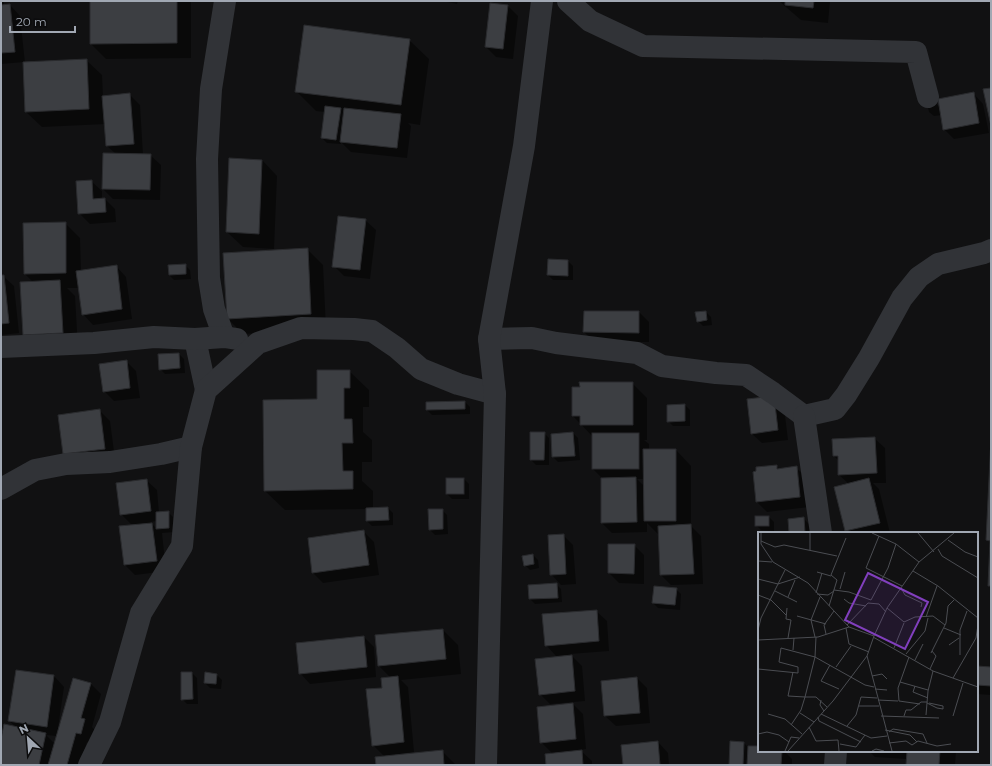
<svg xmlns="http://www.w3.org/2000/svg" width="992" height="766" viewBox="0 0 992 766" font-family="Montserrat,sans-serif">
<rect width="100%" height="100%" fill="#111112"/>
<g fill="#0007" fill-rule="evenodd">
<path d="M1,1H4V6L10,5L20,16L25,63L86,60L102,75L103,97L129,94L140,105L143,155H150L161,165L160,200L113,199L103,189L116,154L107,146L106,124L42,127L26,112L24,62L1,64Z"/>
<path d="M91,1H191V58L106,59L91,44Z"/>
<path d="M443,1H458L457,4Z"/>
<path d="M779,1H830L828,23L801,20Z"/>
<path d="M508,6L518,16L513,59L496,57L486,47Z"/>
<path d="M409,40L429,59L420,125L408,123L411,126L407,158L351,152L341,142V144L327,143L322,138L325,112L316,111L296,91Z"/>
<path d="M973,93L983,104L989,133L954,139L944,129L942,115L934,116L929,112L927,103L934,101L940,108Z"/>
<path d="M262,160L277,176L274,249L243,247L227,232Z"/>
<path d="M91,181L102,191V199H105L115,209L116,222L90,224L79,213Z"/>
<path d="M365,220L376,230L370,279L344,276L334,266Z"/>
<path d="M65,223L80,238L81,271L116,266L126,277L132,319L93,325L83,314L80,288H67L75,296L78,348L39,350L24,335L34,283L25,274Z"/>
<path d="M307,249L323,265L326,329L243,334L228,319Z"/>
<path d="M549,260L568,261L573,266V280H553L548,275Z"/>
<path d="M185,265L190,270L191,279L174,280L169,275V266Z"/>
<path d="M1,276H3L14,286L19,333L1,335Z"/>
<path d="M639,312L649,322V342H594L584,332Z"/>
<path d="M706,312L711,317L712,325L703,326L698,321Z"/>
<path d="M179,354L184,359L185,373L165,374L160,369Z"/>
<path d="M126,361L136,371L140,398L114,401L104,391Z"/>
<path d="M349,371L369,390V407H363V432L372,440V462H362V481L373,491V509L388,508L393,513V525L372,526L367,521V509L285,510L265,491L318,400Z"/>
<path d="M632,383L647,398V440H644L649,444V450H676L691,466V526L701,536L703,584L671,585L661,575L659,535L647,523V532L612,533L602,523V478L593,469V437L573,416ZM637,479H644V486Z"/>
<path d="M748,400L784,407L788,440L762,443L751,433Z"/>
<path d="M465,402L470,407V414L432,415L427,410Z"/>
<path d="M685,405L690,410V426H673L668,421Z"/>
<path d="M99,410L110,421L115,459L64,454Z"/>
<path d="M531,433H544L549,438V465H536L531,460Z"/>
<path d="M573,433L578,438L580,460L558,462L553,457L552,435Z"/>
<path d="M874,438L885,448L886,483H873L879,489L890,533H848L846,530L849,484L839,475V461L834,456L833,440Z"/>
<path d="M776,466L780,469L796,468L807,478L809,507L767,512L757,502Z"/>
<path d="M464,479L469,484V499H452L447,494Z"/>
<path d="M146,480L157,490L159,513L168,512L173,517L174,532L162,533L166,571L135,575L125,565L120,527L133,526L121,514ZM157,521V529L150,522Z"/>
<path d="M442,510L447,515L448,534L435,535L430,530Z"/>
<path d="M769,517L774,522V531L761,530L756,525Z"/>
<path d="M803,518L814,529V533H790Z"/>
<path d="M364,532L374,542L379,575L323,583L313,573Z"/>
<path d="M563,535L573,545L576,584L561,585L551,574Z"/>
<path d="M758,539H759V561Z"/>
<path d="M634,545L644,555V584L619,583L609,573Z"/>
<path d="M533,555L538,560L539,568L530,570L525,565Z"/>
<path d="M556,584L561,589L562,602L535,604L530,599Z"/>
<path d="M676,589L681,594L680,610L658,608L653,603Z"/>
<path d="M596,611L607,621L609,651L570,654L582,666L585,701L550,704L540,694L565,657V655L556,656L546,645Z"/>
<path d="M443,630L458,645L461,674L401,680L408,687L414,752L399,754V756L443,752L456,765H377L385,757L373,745L383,689L391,678L379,666Z"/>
<path d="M364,637L374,647L376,677L310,684L300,673Z"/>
<path d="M977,667L991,668V695L977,694Z"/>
<path d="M16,671L54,676L64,687L58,728H60L74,679L91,684L101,694L92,727L95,730L91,744L87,742L80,765H1V744L17,728L9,721ZM46,735L57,736L55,744Z"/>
<path d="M192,673L197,678L198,704H187L182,699Z"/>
<path d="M217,675L222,680L221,689L210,688L205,683Z"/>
<path d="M637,678L647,688L650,723L616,726L605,716Z"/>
<path d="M573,704L583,714L586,749L580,750L592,761V765H548L553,754L541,742Z"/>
<path d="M658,742L668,753L669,765H624Z"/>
<path d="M744,743L749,748L759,747V751H784L792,759V765H730Z"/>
<path d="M869,751H956L955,765H907V759L875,757Z"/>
</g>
<g fill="#3c3e42" stroke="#2a2b2e">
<path d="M90,1H177V43L90,44Z"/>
<path d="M785,1H814L813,8L785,5Z"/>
<path d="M490,3L508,5L503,49L485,47Z"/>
<path d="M10,4L15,52L1,53V5Z"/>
<path d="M304,25L410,39L401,105L295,92Z"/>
<path d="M87,59L89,109L25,112L23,62Z"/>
<path d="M991,88V126L983,89Z"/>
<path d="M974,92L979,123L943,130L938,99Z"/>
<path d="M130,93L134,144L106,146L102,96Z"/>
<path d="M325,106L341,108L336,140L321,138Z"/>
<path d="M344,108L401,114L397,148L340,142Z"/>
<path d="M103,153L151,154L150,190L102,189Z"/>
<path d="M229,158L262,160L259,234L226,232Z"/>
<path d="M92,180L93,199L105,198L106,212L78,214L76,181Z"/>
<path d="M338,216L366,219L360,270L332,267Z"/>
<path d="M66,222V273L24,274L23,223Z"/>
<path d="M308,248L311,314L227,319L223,253Z"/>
<path d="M548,259L568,260V276L547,275Z"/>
<path d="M186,264V274L169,275L168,265Z"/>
<path d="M117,265L122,309L82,315L76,271Z"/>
<path d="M1,275H4L9,323L1,324Z"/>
<path d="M60,280L63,333L23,335L20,282Z"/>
<path d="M584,311H639V333L583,332Z"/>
<path d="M706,311L707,320L697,322L695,312Z"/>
<path d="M179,353L180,368L159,370L158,354Z"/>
<path d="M127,360L130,388L103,392L99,364Z"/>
<path d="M317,370H350V388H344V419H352L353,443H342L343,471H353V489L264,491L263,400L317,399Z"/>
<path d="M579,382H633V425H580V416H572V387H580Z"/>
<path d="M774,396L778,430L751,434L747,399Z"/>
<path d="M465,401V409L426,410V402Z"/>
<path d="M685,404V421L667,422V405Z"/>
<path d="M100,409L105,449L63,454L58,415Z"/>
<path d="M530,432H545L544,460H530Z"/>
<path d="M573,432L575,456L552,457L551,434Z"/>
<rect x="592" y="433" width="47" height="36"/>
<path d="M875,437L877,473L838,475V456H833L832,439Z"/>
<path d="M991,438V586H988L990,541L986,540Z"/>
<path d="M643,449H676V521H644Z"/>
<path d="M777,465V469L797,466L800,497L756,502L753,472L756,471V467Z"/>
<path d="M636,477L637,522L601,523V478Z"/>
<rect x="446" y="478" width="18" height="16"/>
<path d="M869,478L880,523L845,531L834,487Z"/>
<path d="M147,479L151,511L120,515L116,483Z"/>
<path d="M388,507L389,520L366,521V508Z"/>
<path d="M428,509H443V529L429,530Z"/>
<path d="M169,511V528L156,529V512Z"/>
<rect x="755" y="516" width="14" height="10"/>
<path d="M804,517L805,533H789L788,519Z"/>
<path d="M152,523L157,561L124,565L119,526Z"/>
<path d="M691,524L694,574L660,575L658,526Z"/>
<path d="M364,530L369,565L312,573L308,538Z"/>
<path d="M564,534L566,574L550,575L548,535Z"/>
<path d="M608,544H635L634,574L608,573Z"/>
<path d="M533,554L534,564L524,566L522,556Z"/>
<path d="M557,583L558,598L529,599L528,585Z"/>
<path d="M654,586L677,588L675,605L652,603Z"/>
<path d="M597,610L599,641L545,646L542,614Z"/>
<path d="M443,629L446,659L378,666L375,635Z"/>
<path d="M364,636L367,667L299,674L296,643Z"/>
<path d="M572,655L575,691L539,695L535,659Z"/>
<path d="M977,666L991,667V686L977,685Z"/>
<path d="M16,670L54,675L47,727L8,721Z"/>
<path d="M181,672H192L193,699L181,700Z"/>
<path d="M205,672L217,674L216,684L204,683Z"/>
<path d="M398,676L404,742L372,746L366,689L382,688L381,678Z"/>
<path d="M637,677L640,713L604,716L601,681Z"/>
<path d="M73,678L91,683L81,718L85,719L81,734L76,733L67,765H48Z"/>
<path d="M573,703L576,739L540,743L537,707Z"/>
<path d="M4,724L46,733L39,765H1V739Z"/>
<path d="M658,741L660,765H623L621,745Z"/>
<path d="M730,741L744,742L743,765H729Z"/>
<path d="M748,746H759V751H782L781,765H747Z"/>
<path d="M443,750L444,765H376L375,757Z"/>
<path d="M582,750L583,765H546L545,754Z"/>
<path d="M907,751H940L939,765H906Z"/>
</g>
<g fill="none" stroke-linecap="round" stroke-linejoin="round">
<g stroke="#313337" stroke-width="22">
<path d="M568,1L590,21L643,46L916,52L928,97"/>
<path d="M224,337L214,309L209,278L207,159L211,89L225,1"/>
<path d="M195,339L206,390"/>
<path d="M489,339L532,338L556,343L637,353L662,366L716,373L746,375L773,393L804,416L835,409L846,395L869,358L902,298L919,277L938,264L984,253L991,250"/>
<path d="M1,347L94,343L154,337L195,339L224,337L237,339"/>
<path d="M804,416L821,533"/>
<path d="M1,489L35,470L66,464L110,462L161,454L191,447"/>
<path d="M89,765L110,722L141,613L182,546L191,447L206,390L258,343L301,328L354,329L372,331L397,348L421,369L458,384L495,394"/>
<path d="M486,765L495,394L489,339L524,146L542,1"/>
<path d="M835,765L836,751"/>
</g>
</g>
<g transform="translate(758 532)">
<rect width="220" height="220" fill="#111112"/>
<path fill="none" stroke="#4b4d52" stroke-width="1" d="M3,1V12L15,30L50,51L91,95L116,104M114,1L138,12L161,30M160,1L176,20M121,4L108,36L144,54M190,8L207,20L220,25M3,9L17,15L26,13L79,24M180,17L184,24L220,46M52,18V1M0,29L14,30M155,39L180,54L220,86M59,40L73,44M0,47L20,52L42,45M143,56L147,63L164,71L163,75M82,57L87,40M76,58L91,60L113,68M17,59L39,70M58,61L64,41M59,62L70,63L76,59M0,63L13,68L28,83M30,65L37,48M86,67L91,71L108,74M113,68L130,36L138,12M71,74L79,48L73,43L88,6M29,76L28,87L33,88L30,106M129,76L146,90L157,85L175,84L187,93M39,84L68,92M168,85L179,54M89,93L110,71L121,72L128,80M88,96L91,112L111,120M186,96L203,103M0,98L3,86L27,38M68,102L66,93L76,79M57,105L53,88L62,65M115,105L175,139L220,155M0,108L60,105L91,95M191,113L201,106M136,116L146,91M35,118L36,106M173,121L188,91L190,74L196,68M148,122L167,99L170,86M202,123V98L209,79M109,124L134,219M57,125L58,105M151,125L140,156L141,169L162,172M157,128L165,112M72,133L63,149L81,157M78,135L93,114M0,137L40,141V135L21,130L23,116L57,125L107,153L116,155M172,137L178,124L174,119M35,140L30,164L47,165L57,125M114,144L124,142L129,147M195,146L218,106L220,93M142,150L170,158M157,154L155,160L170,166M117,157L129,158M63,168L62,173L66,179M120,168L140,169M169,171L179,176L185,177V174L171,171M101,174H121M42,181L56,190M10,182L27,187L44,202M63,182L113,206L129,204M168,183L170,159L175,139M123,184L181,186M146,184L148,178H153L163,170H169M195,184L205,151M60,185L61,189L103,210M33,193L43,178L47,165H58L69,175M89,194L98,183L103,165L119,166M51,195L58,209L80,208L81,219M127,198L152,203L159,210M131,200L135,197L165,202L169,211M0,202L9,200L21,203L31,210M131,211L148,209L154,213L160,209L179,214L193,212M82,212L98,215L107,203M27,219L33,205L41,206M30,219L75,169L109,124L116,104L129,76L161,30L196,1M114,219L118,217L126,219"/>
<path fill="#813fbd" fill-opacity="0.15" stroke="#813fbd" stroke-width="2" d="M110,41L170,70L147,117L87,88Z"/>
<rect width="220" height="220" fill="none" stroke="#a1a8b3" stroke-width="2"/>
</g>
<rect width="992" height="766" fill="none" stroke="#a1a8b3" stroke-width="4"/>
<g transform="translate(28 738) rotate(334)" stroke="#0c0c0d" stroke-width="3" paint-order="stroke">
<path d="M0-3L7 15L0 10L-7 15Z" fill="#a1a8b3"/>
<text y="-6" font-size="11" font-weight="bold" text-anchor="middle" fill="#a1a8b3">N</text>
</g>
<path d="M10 26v6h65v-6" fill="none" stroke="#a1a8b3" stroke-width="2"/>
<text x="16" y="26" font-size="12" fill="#a1a8b3" stroke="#0c0c0d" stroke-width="3" paint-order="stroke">20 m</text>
</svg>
